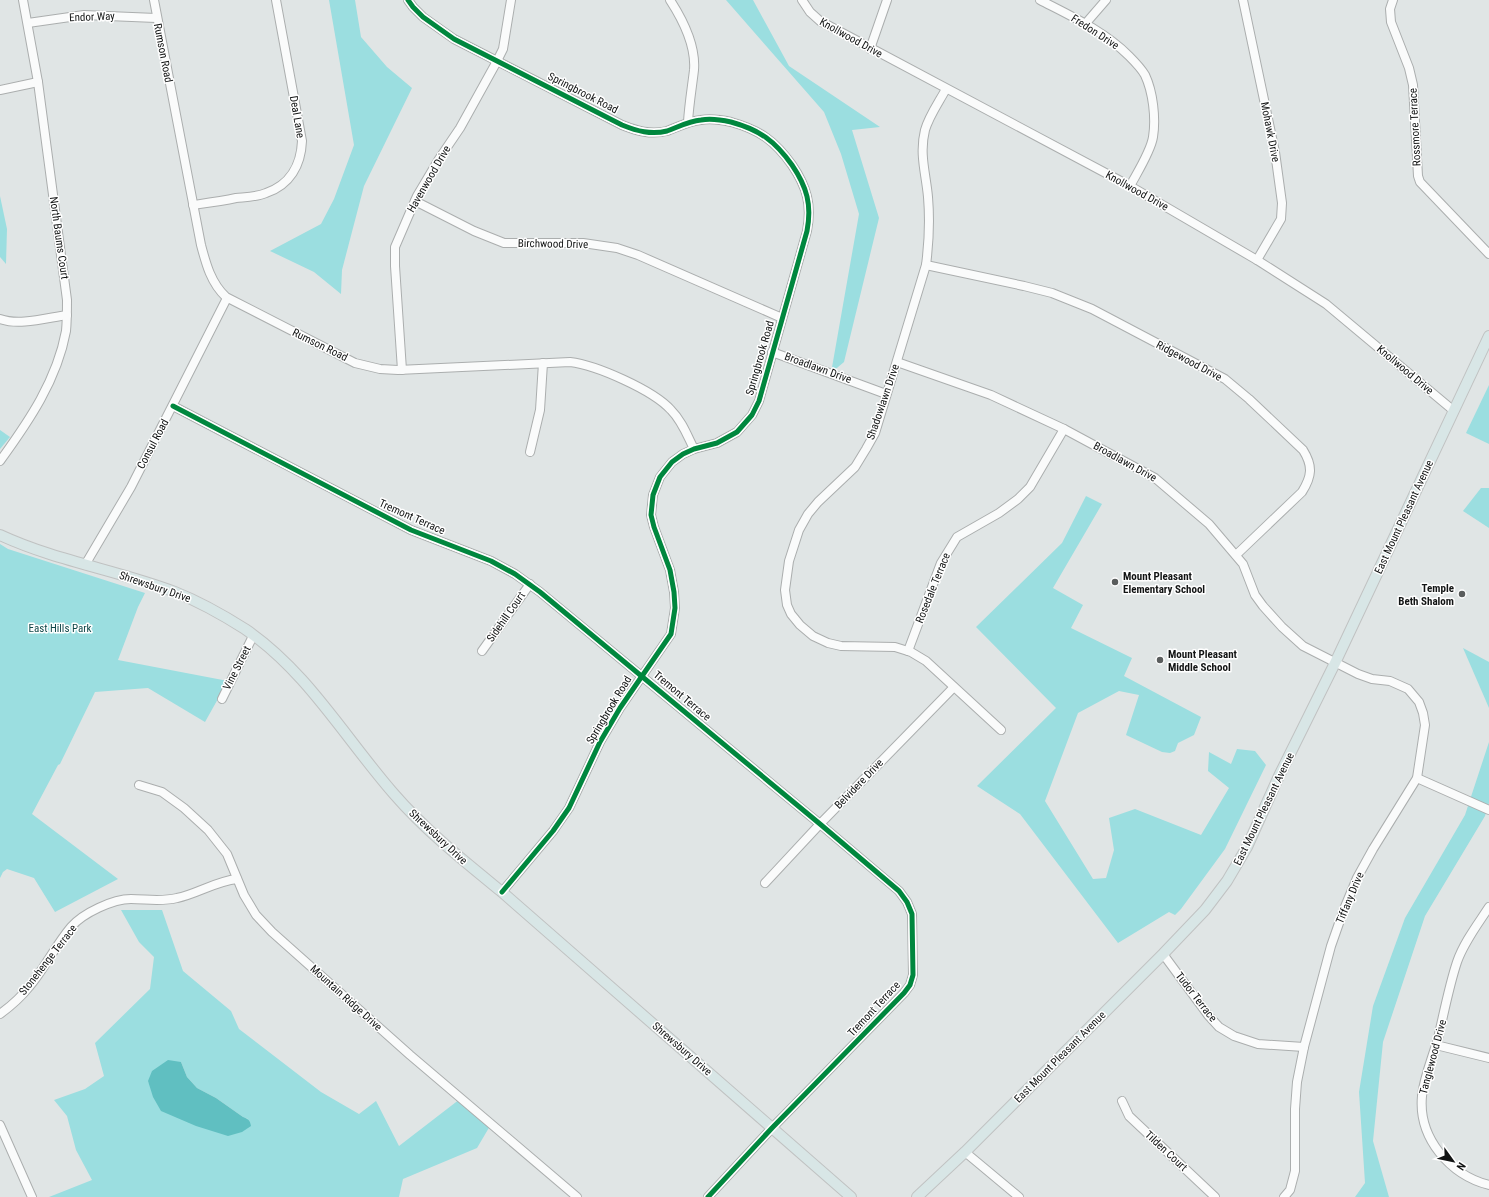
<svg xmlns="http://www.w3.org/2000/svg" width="1489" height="1197" viewBox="0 0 1489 1197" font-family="'Roboto Condensed',sans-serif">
<rect width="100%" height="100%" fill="#e0e5e5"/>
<g fill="#9bdee0" fill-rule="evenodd">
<path d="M329,0H355L361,37L387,67L412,88L364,186L342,270L341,294L314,272L270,251L321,224L334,199L354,145Z"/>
<path d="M726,0H753L789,66L880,127L852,130L879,218L844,362L831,373L859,214L841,154L824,112Z"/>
<path d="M0,196L7,229L6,264L0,257Z"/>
<path d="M1489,385V444L1466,433Z"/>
<path d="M0,430L10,437L0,449Z"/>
<path d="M1481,488H1489V528L1463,511Z"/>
<path d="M1086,496L1102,504L1053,588L1083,605L1071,628L1132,658L1124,676L1201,717L1194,735L1178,743L1175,751L1170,753L1162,752L1126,735L1139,695L1119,691L1078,713L1045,801L1093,879L1106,878L1114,850L1109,818L1135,809L1201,835L1229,788L1208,771L1209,752L1231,764L1237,749L1255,751L1266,765L1225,849L1181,909L1175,915L1169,912L1118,943L1020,814L977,786L1056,708L976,627L1062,543Z"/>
<path d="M0,544L8,549L145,593L138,607L118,660L228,681L205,722L148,688L95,692L60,764L58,765L32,814L118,879L55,912L34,878L7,869L3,872L0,878Z"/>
<path d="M1463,648L1489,662V708Z"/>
<path d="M1489,742V803L1485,816L1425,916L1383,1042L1373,1141L1389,1197H1355L1365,1183L1359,1092L1373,1006L1405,918L1465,815Z"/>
<path d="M121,910H162L183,971L231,1011L239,1029L321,1092L359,1114L376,1101L399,1146L460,1099L490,1126L477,1148L403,1179L399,1197H49L92,1180L76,1150L67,1116L54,1100L85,1089L104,1076L95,1043L150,989L154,957L139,942ZM181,1062L187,1077L197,1088L216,1098L243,1117L248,1119L148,1082Z"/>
</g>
<path fill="#60bfc1" d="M168,1060L181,1062L187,1077L197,1088L216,1098L243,1117C248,1119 250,1120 251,1126L242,1132L228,1136L196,1126L161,1111L153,1097L148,1081L152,1071Z"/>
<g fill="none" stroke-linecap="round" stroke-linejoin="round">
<g stroke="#abaeae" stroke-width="10">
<g id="minor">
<path d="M154,0L201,245C206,264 211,283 226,297L355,363L380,369L398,370L570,362C596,365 653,390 671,410C682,421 687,435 694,449"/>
<path d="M408,0L413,7L423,17L454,39L622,125C637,131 651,135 667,131C678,127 689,121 701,120C712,118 722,120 731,122C760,130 775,141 792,165C807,187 812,205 807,231L759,401L752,415L737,432L717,443L694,449L683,454L672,462L660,477L653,495L651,515L654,527L670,570L674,592L675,608L671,634L620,708L600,742L569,808L553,831L502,892"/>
<path d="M670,0C683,20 696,45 694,70C692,87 689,105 688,122"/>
<path d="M802,0L810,12L820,21L1130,186L1257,260L1326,304L1454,411"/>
<path d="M1040,0C1071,16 1104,31 1129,56C1134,61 1141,68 1145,75C1153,92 1156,118 1153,137C1151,151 1137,173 1130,186"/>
<path d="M1243,0L1275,152L1282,203L1281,219L1257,260"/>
<path d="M1393,0L1390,9L1391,22L1409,68L1413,85L1418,176L1420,182L1489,254"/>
<path d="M28,23L84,15L156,18"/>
<path d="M1086,23L1106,0"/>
<path d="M870,49L887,0"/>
<path d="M946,89C939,102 929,116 925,130C919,154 926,174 928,197C930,221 929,242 926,265L875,433L866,449L855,467L818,502L808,514L799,530L789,561L785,590L787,605L791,614L800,625L813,636L828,643L841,646L895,647L911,652L926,661L1001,730"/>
<path d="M0,90L38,82"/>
<path d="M415,201L474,231L504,243H583L617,248L638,255L782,318"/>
<path d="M193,205C207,203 222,201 236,198C246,197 257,197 266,193C290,185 301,165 302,141L276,0"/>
<path d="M926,265L1024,286L1052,293L1092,309L1225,379L1249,399L1303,450C1313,466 1312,476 1302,492L1236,555"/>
<path d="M0,319C19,326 46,318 67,315"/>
<path d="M772,352L886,394"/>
<path d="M897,362L991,395L1064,429L1155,478L1209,524L1243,564L1255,595L1263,606L1282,627L1303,646L1358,674L1372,679L1390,681L1408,689L1419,702L1423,713L1425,725L1417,778L1373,849L1357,878L1344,909L1331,946L1304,1047L1297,1082L1295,1109V1171L1290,1190L1284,1197"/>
<path d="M402,370L395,266V247L417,196L439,159L460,128L496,63L503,49L511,0"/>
<path d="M173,406L411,530L491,561L515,574L540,592L820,824L899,891L907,902L912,914L913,975L910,985L904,993L772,1128L708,1197"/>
<path d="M530,452L540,410L543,363"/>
<path d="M0,461C29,421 57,380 66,331C67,321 67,310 67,300L38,82L23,0"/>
<path d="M85,565L131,487L227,298"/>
<path d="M482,651L530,584"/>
<path d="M908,651L941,563L957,537L999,513L1018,499L1030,487L1064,429"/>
<path d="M222,699L253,636"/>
<path d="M1417,778L1489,810"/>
<path d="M139,785L162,792L184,808L208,830L227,854L244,895L256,915L272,932L410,1055L577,1197"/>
<path d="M765,883L820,824L954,687"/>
<path d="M1489,907C1478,924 1464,942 1457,962C1449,986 1444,1013 1438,1038C1433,1057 1424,1076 1422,1096C1418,1138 1450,1175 1489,1185"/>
<path d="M1163,954L1208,1015L1219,1027L1234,1036L1258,1044L1304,1047"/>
<path d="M0,1014C11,1006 21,997 29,987C45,968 55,946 71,927C83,913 113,899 131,899C146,899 161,902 177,898C197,894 216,881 237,879"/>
<path d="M1436,1045L1489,1058"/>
<path d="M1122,1101L1129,1116L1215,1197"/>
<path d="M0,1125L32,1197"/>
<path d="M965,1152L1019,1197"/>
</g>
</g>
<g stroke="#c0c2c2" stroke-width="12">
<g id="major">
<path d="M0,535C56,561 117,570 175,592C200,602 223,615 245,629C307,671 345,738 394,794C426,831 464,861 502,892L851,1197"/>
<path d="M917,1197L965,1152L1163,954L1205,910L1227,881L1247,847L1279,776L1335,663L1489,336"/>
</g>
</g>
<use href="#minor" stroke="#fafbfb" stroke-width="8"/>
<use href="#major" stroke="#d8e6e6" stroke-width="10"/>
<g stroke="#fff" stroke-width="8">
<g id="cycleway">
<path d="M408,0L413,7L423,17L454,39L622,125C637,131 651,135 667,131C678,127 689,121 701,120C712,118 722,120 731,122C760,130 775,141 792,165C807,187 812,205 807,231L759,401L752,415L737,432L717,443L694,449L683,454L672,462L660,477L653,495L651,515L654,527L670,570L674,592L675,608L671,634L620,708L600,742L569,808L553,831L502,892"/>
<path d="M173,406L411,530L491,561L515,574L540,592L820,824L899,891L907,902L912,914L913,975L910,985L904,993L772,1128L708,1197"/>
</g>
</g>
<use href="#cycleway" stroke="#00873e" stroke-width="5"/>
</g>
<g fill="#5a5d5d" stroke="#fff" stroke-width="1.5">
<circle cx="1115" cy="582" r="4"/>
<circle cx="1462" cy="594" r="4"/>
<circle cx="1160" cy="660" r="4"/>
</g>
<g text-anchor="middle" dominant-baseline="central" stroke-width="3" stroke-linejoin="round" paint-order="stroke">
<g font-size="11" fill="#121414" stroke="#fff">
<text transform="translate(92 17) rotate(-2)">Endor Way</text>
<text transform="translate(1095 32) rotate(33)">Fredon Drive</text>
<text transform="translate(851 38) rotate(29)">Knollwood Drive</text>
<text transform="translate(163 53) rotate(79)">Rumson Road</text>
<text transform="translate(583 93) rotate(27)">Springbrook Road</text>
<text transform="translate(297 117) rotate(80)">Deal Lane</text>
<text transform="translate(1415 127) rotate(-93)">Rossmore Terrace</text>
<text transform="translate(1270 132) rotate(79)">Mohawk Drive</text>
<text transform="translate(429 179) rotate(-60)">Havenwood Drive</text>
<text transform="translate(1137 191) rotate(29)">Knollwood Drive</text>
<text transform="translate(59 238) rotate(82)">North Baums Court</text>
<text transform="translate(553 244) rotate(1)">Birchwood Drive</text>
<text transform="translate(320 345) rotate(26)">Rumson Road</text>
<text transform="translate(760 358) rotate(-74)">Springbrook Road</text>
<text transform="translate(1189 361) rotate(28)">Ridgewood Drive</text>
<text transform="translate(818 368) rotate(20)">Broadlawn Drive</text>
<text transform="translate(1405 370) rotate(40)">Knollwood Drive</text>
<text transform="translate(883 402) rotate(-71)">Shadowlawn Drive</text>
<text transform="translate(153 444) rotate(-62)">Consul Road</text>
<text transform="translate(1125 462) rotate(29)">Broadlawn Drive</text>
<text transform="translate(412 517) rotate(24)">Tremont Terrace</text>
<text transform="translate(1404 517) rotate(-65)">East Mount Pleasant Avenue</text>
<text transform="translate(155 587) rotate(19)">Shrewsbury Drive</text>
<text transform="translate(933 588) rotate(-68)">Rosedale Terrace</text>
<text transform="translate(506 617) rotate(-55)">Sidehill Court</text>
<text transform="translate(237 668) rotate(-63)">Vine Street</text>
<text transform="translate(682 696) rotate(40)">Tremont Terrace</text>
<text transform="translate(609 710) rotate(-59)">Springbrook Road</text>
<text transform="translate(859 784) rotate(-46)">Belvidere Drive</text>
<text transform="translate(1264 809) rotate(-64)">East Mount Pleasant Avenue</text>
<text transform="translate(438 837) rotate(43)">Shrewsbury Drive</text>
<text transform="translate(1350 898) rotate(-67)">Tiffany Drive</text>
<text transform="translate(48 960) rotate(-52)">Stonehenge Terrace</text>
<text transform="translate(1196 997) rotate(52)">Tudor Terrace</text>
<text transform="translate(346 998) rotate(42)">Mountain Ridge Drive</text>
<text transform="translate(874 1009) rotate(-47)">Tremont Terrace</text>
<text transform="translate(682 1049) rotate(41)">Shrewsbury Drive</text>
<text transform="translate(1060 1057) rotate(-45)">East Mount Pleasant Avenue</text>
<text transform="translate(1433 1057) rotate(-75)">Tanglewood Drive</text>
<text transform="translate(1166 1151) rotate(43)">Tilden Court</text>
</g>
<g font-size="11" font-weight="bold" fill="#121414" stroke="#fff" text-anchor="start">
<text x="1123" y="576">Mount Pleasant<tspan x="1123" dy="13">Elementary School</tspan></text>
<text x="1454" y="588" text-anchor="end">Temple<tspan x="1454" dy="13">Beth Shalom</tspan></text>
<text x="1168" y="654">Mount Pleasant<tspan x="1168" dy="13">Middle School</tspan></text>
</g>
<g font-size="11" fill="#0f4748" stroke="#fff">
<text x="60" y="628">East Hills Park</text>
</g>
</g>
<g transform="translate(1453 1161) rotate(123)" stroke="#ffffff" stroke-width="3" paint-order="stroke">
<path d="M0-3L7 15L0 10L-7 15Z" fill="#121414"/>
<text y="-6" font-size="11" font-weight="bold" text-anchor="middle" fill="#121414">N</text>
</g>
</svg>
